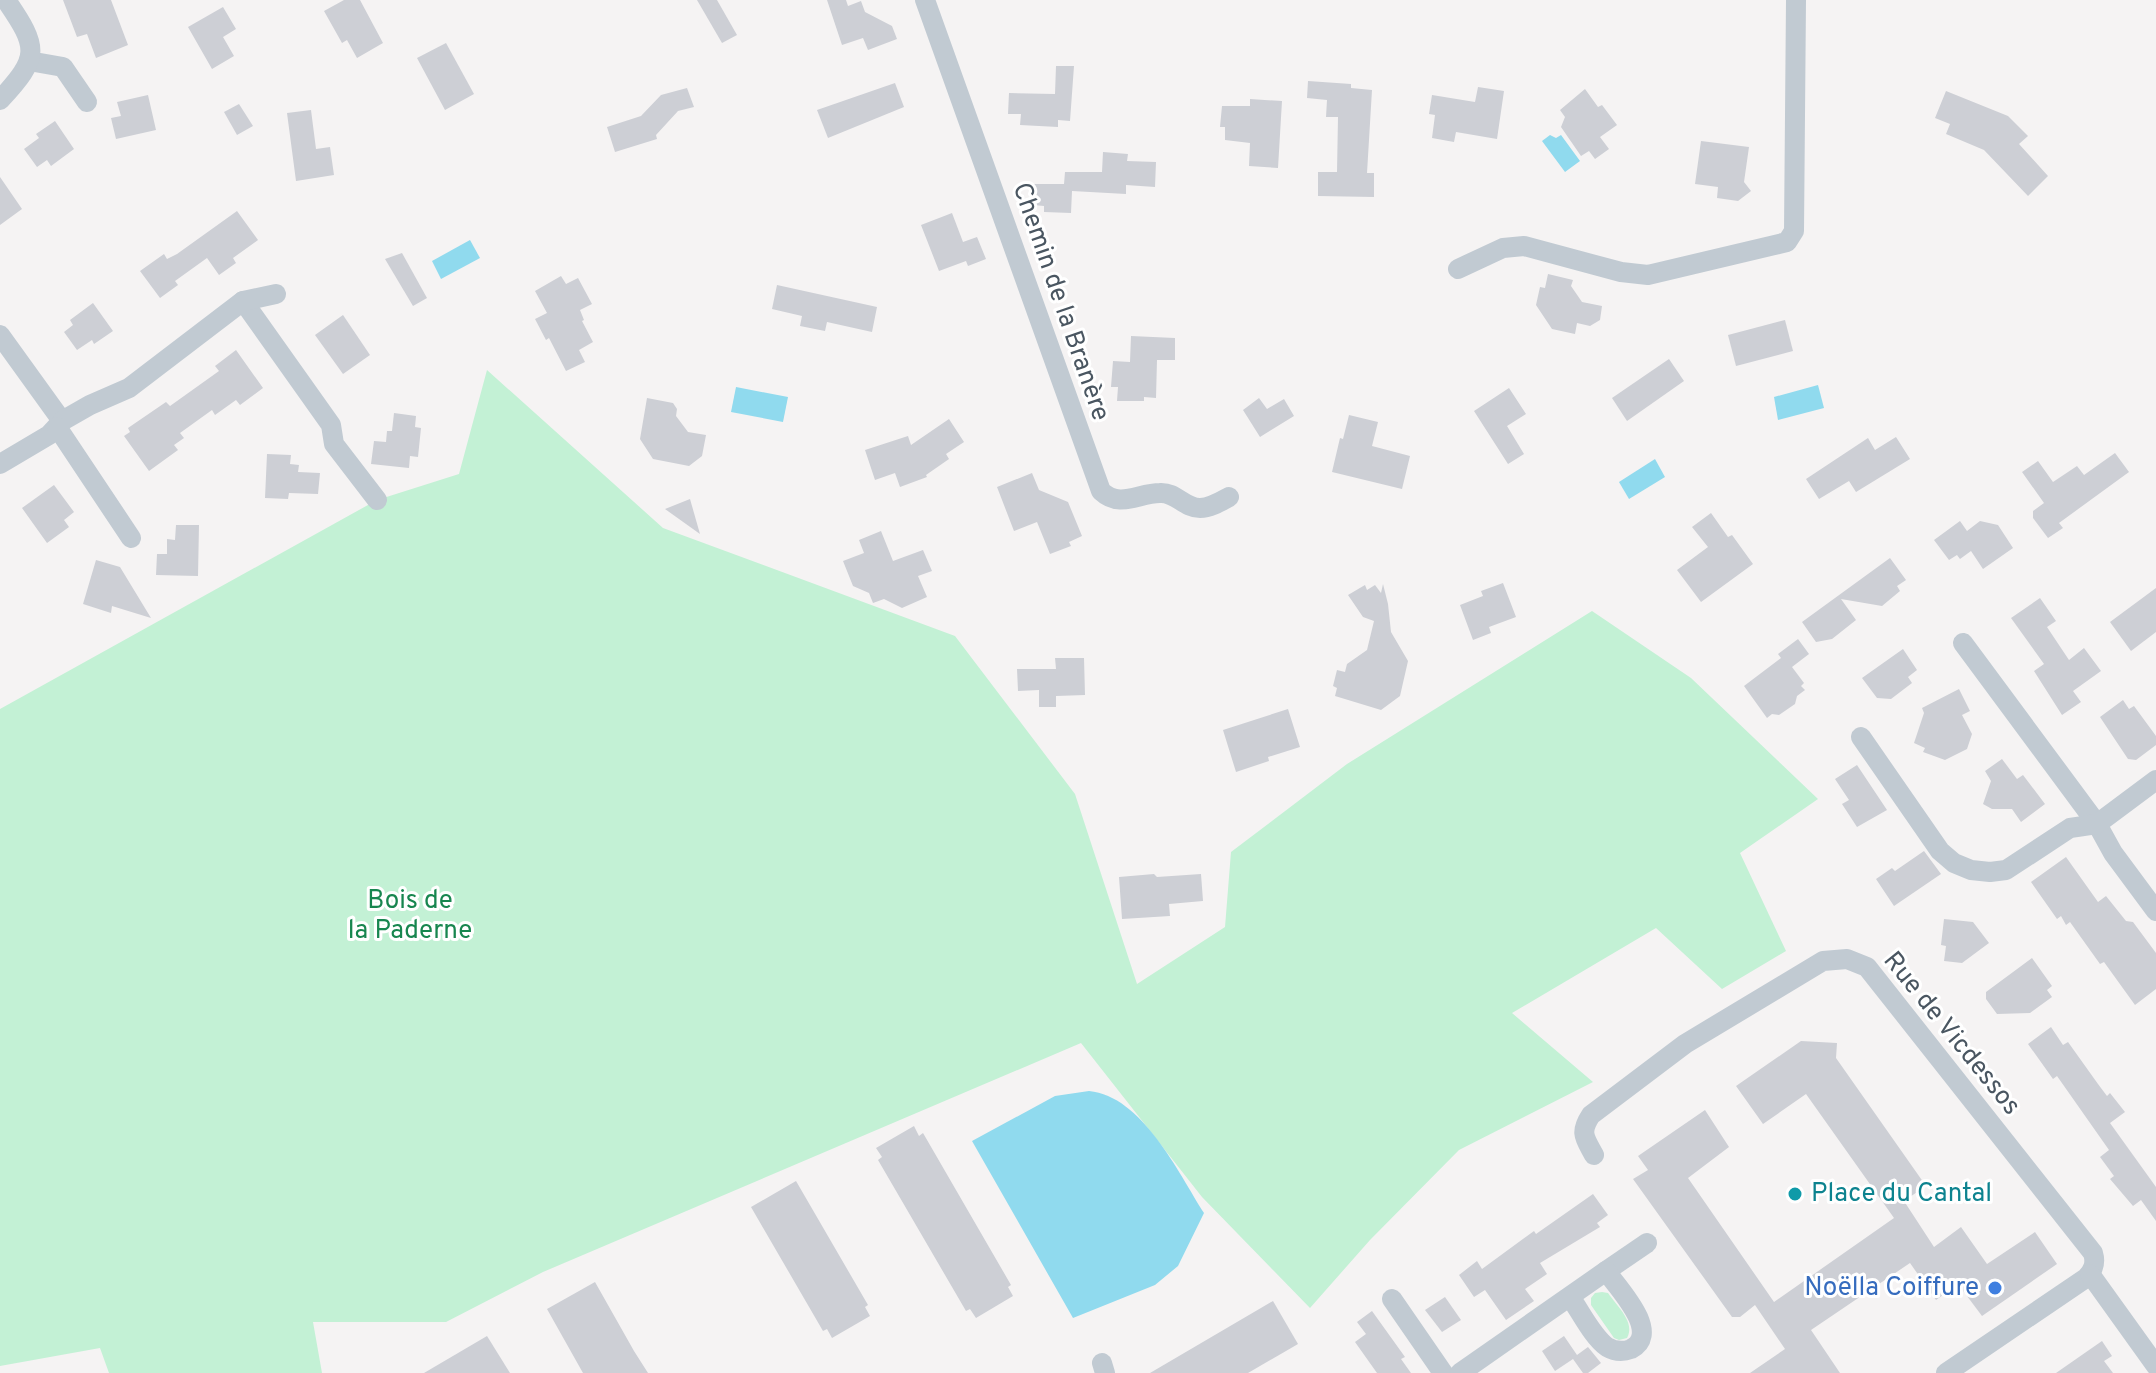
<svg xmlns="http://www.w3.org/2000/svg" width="2156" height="1373" viewBox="0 0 2156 1373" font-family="Overpass,sans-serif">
<rect width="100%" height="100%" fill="#f5f3f3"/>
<g fill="#c3f1d5">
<path d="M487,370L663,528L955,636L1075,794L1137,984L1225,927L1231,852L1347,764L1592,611L1691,678L1818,799L1740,853L1786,951L1722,989L1656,928L1512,1013L1593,1082L1459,1150L1370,1240L1310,1308L1202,1197L1081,1043L543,1272L446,1322H313L322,1373H109L100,1348L0,1366V709L377,500L459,474Z"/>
<path d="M1602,1292L1608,1293C1617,1306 1636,1323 1627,1338L1619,1340L1614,1338L1591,1305V1298L1595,1293Z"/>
</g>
<g fill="#90daee">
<path d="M1550,135L1556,138L1561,135L1580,161L1565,172L1542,141Z"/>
<path d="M470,240L480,258L441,279L432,261Z"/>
<path d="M1818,385L1824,408L1778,420L1774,397Z"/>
<path d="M736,387L788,397L783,422L731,412Z"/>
<path d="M1655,459L1665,477L1629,499L1619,482Z"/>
<path d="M1089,1091C1142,1096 1178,1172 1204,1213L1178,1266L1155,1285L1073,1318L972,1141L1055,1096Z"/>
</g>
<g fill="#cdcfd5">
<path d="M63,0H111L128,45L96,58L87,34L77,37Z"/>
<path d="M344,0H360L383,43L357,58L347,40L342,43L324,11Z"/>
<path d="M697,0H717L737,35L722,43Z"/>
<path d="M827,0H846L848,6L861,1L865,12L892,26L897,39L868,50L863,38L842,45Z"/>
<path d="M223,7L236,29L223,37L234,56L212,69L188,27Z"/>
<path d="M446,43L474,94L445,110L417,58Z"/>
<path d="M1056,66H1074L1070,121L1058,120V127L1020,125L1021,114H1008L1009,93L1055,94Z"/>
<path d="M1308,81L1351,84V88L1372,90L1367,173H1374V197L1318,196V172H1337L1338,117H1326L1327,100L1307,98Z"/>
<path d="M895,83L904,107L828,138L817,110Z"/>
<path d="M1478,87L1504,91L1497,139L1456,132L1454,142L1432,138L1435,115L1429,114L1432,95L1475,102Z"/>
<path d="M687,88L694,107L678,111L656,135L657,139L615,152L607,127L641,116L661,95Z"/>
<path d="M1585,89L1598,107L1602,105L1617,125L1600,137L1609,149L1595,159L1589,151L1581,156L1561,127L1565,117L1560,110Z"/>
<path d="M1946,91L2008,116L2028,136L2019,144L2048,176L2028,196L1984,150L1946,134L1950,124L1935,118Z"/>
<path d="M148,95L156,130L116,139L111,118L121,116L117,102Z"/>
<path d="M1250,99L1282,101L1278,168L1249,166L1250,143L1225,140V127H1220L1222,106H1250Z"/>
<path d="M239,104L253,126L237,135L224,112Z"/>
<path d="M311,110L316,149L330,147L334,175L296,181L287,113Z"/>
<path d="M55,121L74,149L51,166L47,160L37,167L24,149L39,138L36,134Z"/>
<path d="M1701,141L1749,147L1744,182L1751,191L1738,201L1717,198L1718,187L1695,184Z"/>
<path d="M1103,152L1128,154L1127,161L1156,162L1155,187L1126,185V194L1072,191L1071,213L1044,212V206L1033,205L1034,184H1064L1065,172H1102Z"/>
<path d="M0,177L22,209L0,225Z"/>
<path d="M237,211L258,240L233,258L236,263L219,275L207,258L175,281L178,285L160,298L140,271L164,254L167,259L177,254Z"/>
<path d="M952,213L963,242L977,237L986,259L968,266L966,261L939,271L921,225Z"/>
<path d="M402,253L427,298L413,306L385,259Z"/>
<path d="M1548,274L1573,280L1571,286L1582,302L1602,306L1600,320L1590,326L1577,323L1575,334L1552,329L1536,305L1540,287L1545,288Z"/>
<path d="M561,276L566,284L578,278L592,304L580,310L584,320L582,321L593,342L579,350L585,362L566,371L549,338L546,340L535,319L547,313L535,291Z"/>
<path d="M777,285L877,307L872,332L827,322L825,331L800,326L802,316L772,309Z"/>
<path d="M93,303L113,331L94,344L92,340L77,350L64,332L73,325L70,320Z"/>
<path d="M343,315L370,355L343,374L315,335Z"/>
<path d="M1785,320L1793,351L1736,366L1728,335Z"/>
<path d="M1131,336L1175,338V360H1157L1156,398L1144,397V401H1117L1118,387H1111L1113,361L1130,362Z"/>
<path d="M236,350L263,388L240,405L236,400L215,415L212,410L180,433L184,438L174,445L178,450L149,471L124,436L130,432L128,428L166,402L170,406L219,371L215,366Z"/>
<path d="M1669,359L1684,381L1627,421L1612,398Z"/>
<path d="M1509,388L1526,414L1507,426L1524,454L1508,464L1474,411Z"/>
<path d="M647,398L673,403L677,409L676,416L688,432L706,435L702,456L689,466L653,459L640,439Z"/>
<path d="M1259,398L1267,409L1284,399L1294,416L1260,437L1243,410Z"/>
<path d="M394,413L416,416L415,427L421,428L418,457L410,456L409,468L371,464L374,441L386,442L387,431H392Z"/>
<path d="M1349,415L1378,422L1372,446L1410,456L1402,489L1332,472L1340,438L1343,439Z"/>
<path d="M949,419L964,442L946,454L949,459L926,475L927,477L900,487L895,473L875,480L865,450L908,436L911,445Z"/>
<path d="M1896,437L1910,459L1856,492L1849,481L1819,499L1806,479L1868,438L1875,450Z"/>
<path d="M2115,453L2129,472L2059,523L2063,528L2048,538L2033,518V511L2044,503L2022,472L2038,461L2053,482L2077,466L2084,475Z"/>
<path d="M267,454L291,455L290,464L299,465L298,472L320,473L318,494L289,493L288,499L265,498Z"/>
<path d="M1032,473L1039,490L1068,502L1082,536L1069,542L1071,546L1050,554L1037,522L1014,531L997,487Z"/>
<path d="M54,485L74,512L64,520L69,527L47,543L22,508Z"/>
<path d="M690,499L700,534L665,509Z"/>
<path d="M1711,513L1728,537L1732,535L1753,564L1701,602L1677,570L1708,547L1692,527Z"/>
<path d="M1960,521L1967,531L1980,521L1998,525L2013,548L1983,569L1971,551L1960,559L1957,555L1949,560L1934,540Z"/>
<path d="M176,525H199L198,576L156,575L157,554H167V539L175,540Z"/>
<path d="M881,531L893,561L923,550L932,571L918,576L927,597L902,608L884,599L873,603L869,593L853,586L843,561L864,553L859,540Z"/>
<path d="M1890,558L1906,580L1897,586L1900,591L1882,606L1841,599L1856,620L1832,639L1816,642L1802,622Z"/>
<path d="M96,560L120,567L151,618L112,606L111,613L83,604Z"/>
<path d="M1503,583L1516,617L1489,627L1491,633L1473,640L1460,605L1483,596L1481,591Z"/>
<path d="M1383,584L1388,604L1391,632L1408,661L1400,696L1381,710L1335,696L1337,688L1333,686L1337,670L1345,672L1347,664L1367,650L1374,621L1363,617L1348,595L1365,585L1367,590L1375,585L1381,593Z"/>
<path d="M2156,588V632L2131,651L2110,622Z"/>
<path d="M2040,598L2056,621L2047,627L2069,660L2084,648L2101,671L2073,691L2081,702L2062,715L2034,671L2044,664L2011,618Z"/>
<path d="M1798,639L1809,654L1792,667L1804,683L1801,686L1805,690L1797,696L1795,704L1779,715L1772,714L1767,718L1744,686L1781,658L1778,654Z"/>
<path d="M1903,649L1917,670L1908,677L1912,683L1891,699L1877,698L1862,678Z"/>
<path d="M1055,658H1084L1085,695L1056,696V707H1039V690L1018,691L1017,669H1056Z"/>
<path d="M1959,689L1970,711L1962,715L1972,734L1967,749L1945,760L1923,752L1925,748L1914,743L1924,713L1922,708Z"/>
<path d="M2123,700L2129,709L2134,706L2156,736V745L2136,760L2128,759L2100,717Z"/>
<path d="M1288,709L1300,747L1268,757L1269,761L1236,772L1223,730Z"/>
<path d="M2002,759L2017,779L2023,775L2045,804L2021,822L2012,809H1992L1983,804L1991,781L1985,771Z"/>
<path d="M1857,765L1887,810L1857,827L1842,804L1849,800L1835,779Z"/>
<path d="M1924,851L1941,874L1894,906L1876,879L1892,868L1895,871Z"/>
<path d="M2066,857L2098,902L2106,896L2126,921L2133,922L2156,953V989L2135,1005L2104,962L2100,964L2070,922L2066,925L2061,916L2057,919L2031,882Z"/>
<path d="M1154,874L1157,877L1201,874L1203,901L1169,904L1170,916L1122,919L1119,877Z"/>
<path d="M1944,919L1973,922L1989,943L1962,963L1944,961L1946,946L1941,945Z"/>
<path d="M2032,958L2052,986L2047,990L2052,997L2030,1013L1997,1014L1986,999V992Z"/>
<path d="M2051,1027L2063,1045L2068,1042L2098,1084L2107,1096L2110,1093L2125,1112L2110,1123L2156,1187V1221L2141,1200L2133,1206L2110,1179L2114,1176L2100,1157L2109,1150L2057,1076L2053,1079L2028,1044Z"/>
<path d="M1801,1041L1837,1043L1836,1058L1926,1186L1904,1201L1934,1247L1961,1227L1987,1264L2035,1232L2057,1264L1982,1316L1958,1284L1936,1300L1910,1263L1811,1330L1840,1373H1750L1785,1349L1755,1305L1740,1317H1732L1633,1179L1648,1170L1638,1156L1705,1110L1729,1147L1688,1178L1774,1302L1894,1218L1806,1094L1763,1124L1736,1086Z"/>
<path d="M914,1126L919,1136L923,1133L1011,1285L1008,1287L1013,1296L976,1318L970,1309L966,1311L878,1160L882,1157L876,1148Z"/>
<path d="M796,1181L868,1305L865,1307L870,1316L832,1338L827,1329L823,1331L751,1207Z"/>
<path d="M1593,1194L1608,1215L1597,1223L1600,1227L1540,1263L1547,1274L1525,1289L1534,1301L1506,1320L1485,1290L1474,1297L1459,1275L1477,1261L1482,1269L1534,1231L1536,1234Z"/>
<path d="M595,1282L634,1351L648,1373H583L547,1309Z"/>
<path d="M1445,1297L1461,1320L1442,1332L1425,1310Z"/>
<path d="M1273,1301L1298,1344L1286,1351L1248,1373H1150Z"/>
<path d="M1372,1311L1405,1357L1401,1359L1411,1373H1377L1355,1342L1366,1334L1357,1322Z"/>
<path d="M487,1336L510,1373H424Z"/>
<path d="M1564,1336L1577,1355L1588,1347L1601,1363L1588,1373H1583L1573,1359L1555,1371L1542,1351Z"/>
<path d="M2102,1341L2112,1356L2104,1361L2113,1373H2056Z"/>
</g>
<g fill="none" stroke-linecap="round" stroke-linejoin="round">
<g stroke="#c1cad2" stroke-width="20">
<path d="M925,0L1101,491C1120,509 1138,493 1160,493C1176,492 1184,508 1200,508C1210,508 1220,502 1229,497"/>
<path d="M29,61L63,67L87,102"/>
<path d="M0,100C40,57 39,48 6,0"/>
<path d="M1458,269L1503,248L1524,246L1621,272L1648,275L1787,242L1794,231L1796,0"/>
<path d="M243,301L331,425L334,444L377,500"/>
<path d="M0,335L62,421L49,435L0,464"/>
<path d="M62,421L90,405L129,388L243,301L276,294"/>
<path d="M57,427L131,538"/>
<path d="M1963,643L2097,824L2113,853L2156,911"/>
<path d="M1861,737L1940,851L1954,863L1971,870L1990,872L2006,870L2070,828L2097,824L2156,780"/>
<path d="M1594,1155C1585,1138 1579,1133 1591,1115L1685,1044L1823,961L1847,959L1867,967L2093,1253C2096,1263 2094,1270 2086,1278L1946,1373"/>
<path d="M1606,1271L1647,1243"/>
<path d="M2090,1274L2156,1366"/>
<path d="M1392,1299L1443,1373"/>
<path d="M1102,1363L1105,1373"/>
<path d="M1460,1373L1606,1271C1618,1288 1662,1333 1631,1349C1623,1352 1614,1351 1607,1347C1592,1336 1581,1312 1570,1297"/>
</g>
</g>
<circle fill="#0f9aa8" stroke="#fff" stroke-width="3" cx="1795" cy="1194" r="8"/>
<circle fill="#3f7fe0" stroke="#fff" stroke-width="3" cx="1995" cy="1288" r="8"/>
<g text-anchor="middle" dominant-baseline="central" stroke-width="6" stroke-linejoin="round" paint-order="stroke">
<g font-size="26" fill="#4a5661" stroke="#fff">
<text transform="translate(1060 302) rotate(71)">Chemin de la Branère</text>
<text transform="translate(1951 1034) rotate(51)">Rue de Vicdessos</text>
</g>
<g font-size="26" fill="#17864f" stroke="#fff">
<text x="410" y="901">Bois de<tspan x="410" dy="30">la Paderne</tspan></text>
</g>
<g font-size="26" fill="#0d838f" stroke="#fff" text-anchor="start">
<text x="1811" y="1194">Place du Cantal</text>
</g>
<g font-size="26" fill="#366cbe" stroke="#fff" text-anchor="end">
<text x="1979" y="1288">Noëlla Coiffure</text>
</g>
</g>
</svg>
